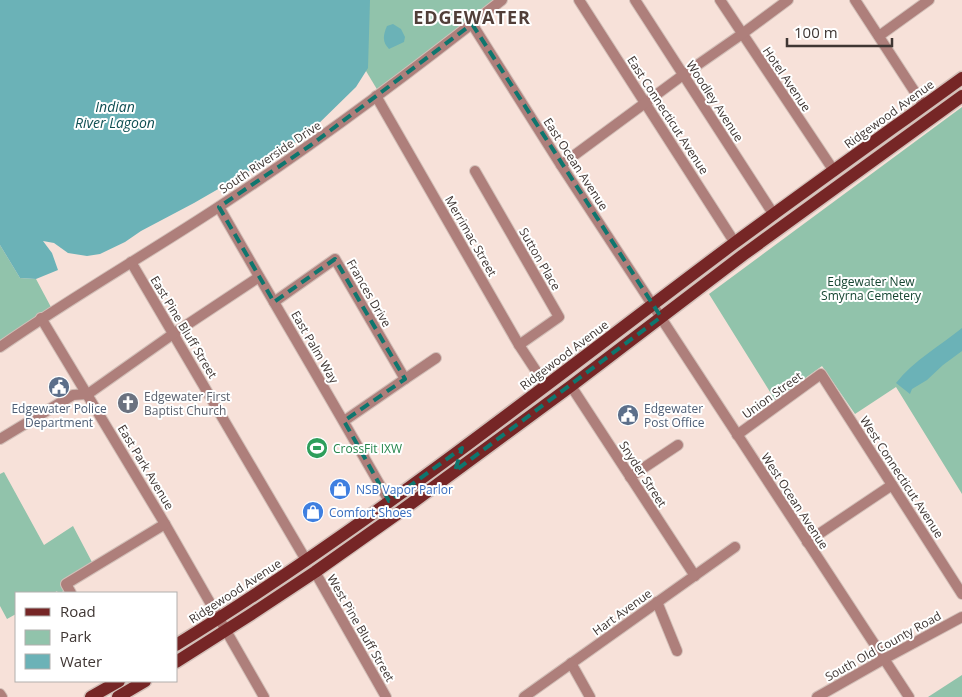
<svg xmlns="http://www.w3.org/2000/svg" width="962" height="697" viewBox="0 0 962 697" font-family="'Open Sans',sans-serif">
<rect width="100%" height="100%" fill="#f7e1d9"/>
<g fill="#91c3ab">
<path d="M365,0H496L378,91L363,66Z"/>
<path d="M962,107V494L896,387L855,414L822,366L775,400L709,294Z"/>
<path d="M0,245L20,278L36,279L52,309L0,342Z"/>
<path d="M4,472L44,545L73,526L93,564L61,593H58L57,591L54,593H16V614L7,619L0,606V474Z"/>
<path d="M962,675V697H928Z"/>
</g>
<g fill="#6bb2b7">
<path d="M0,0H370L368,68L356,87L310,132L281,153L194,203L141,231L125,242L100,254L87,256L68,253L54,243L43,241L52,253L58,270L36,279L20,278L0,245Z"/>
<path d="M393,24L401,29L405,37L404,42L389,49C382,42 383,35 387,26Z"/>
<path d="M962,328V351L943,365L927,380L912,389L910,394L896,383C914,360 940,346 962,328Z"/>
</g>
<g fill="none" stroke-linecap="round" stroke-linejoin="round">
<g stroke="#d2bfb8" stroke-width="12">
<g id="minor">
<path d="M579,0L735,243"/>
<path d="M635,0L774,215"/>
<path d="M720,0L834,171"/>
<path d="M855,0L924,106"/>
<path d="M472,24L561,165L909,697"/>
<path d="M879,36L929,0"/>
<path d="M376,96L519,345L546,386"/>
<path d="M561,165L683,75L742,34L788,0"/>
<path d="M475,171L559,317L519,345"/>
<path d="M219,207C275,305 333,402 389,501"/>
<path d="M131,262L306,560"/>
<path d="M274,302L335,259L405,379"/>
<path d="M41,318L165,524L264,697"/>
<path d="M0,347C72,297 147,254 220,206C318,142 411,72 502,0"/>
<path d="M571,386L695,576"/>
<path d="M344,421L405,379L436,358"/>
<path d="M737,435L821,374L962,594"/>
<path d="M0,439L73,395L88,394L173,334L259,277"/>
<path d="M630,477L678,445"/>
<path d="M807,542L892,485"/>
<path d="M315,572L386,697"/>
<path d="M71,593L66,584L165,524"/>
<path d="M657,602L677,651"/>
<path d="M571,663L590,697"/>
<path d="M0,694L2,697"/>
<path d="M524,697L735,547"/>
<path d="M817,697L884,659L962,617"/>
</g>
</g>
<g stroke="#d2bfb8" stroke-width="15">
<g id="major">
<path d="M176,645C371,525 550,381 733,244C809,188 886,133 962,78"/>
<path d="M176,662L253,613L315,572L397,514L571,386L743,255L962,96"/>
<path d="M91,697L119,681"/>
<path d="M118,697L145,681"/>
</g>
</g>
<use href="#minor" stroke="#ae7f7b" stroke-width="10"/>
<use href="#major" stroke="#762626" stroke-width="12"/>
</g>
<path fill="none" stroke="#0f766e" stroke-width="4" stroke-dasharray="10 6" stroke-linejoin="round" d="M472,24L661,317L455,471L462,448L389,501L344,421L405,379L335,259L274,302L219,207L311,145Z"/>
<defs>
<g id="civic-disc" transform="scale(1.125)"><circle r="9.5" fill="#5c6f8a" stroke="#fff"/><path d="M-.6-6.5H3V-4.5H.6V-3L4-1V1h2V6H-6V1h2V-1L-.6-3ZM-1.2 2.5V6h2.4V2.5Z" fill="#fff"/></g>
<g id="church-disc" transform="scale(1.125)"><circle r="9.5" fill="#6b7280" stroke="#fff"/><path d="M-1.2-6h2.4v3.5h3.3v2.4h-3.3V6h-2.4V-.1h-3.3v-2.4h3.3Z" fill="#fff"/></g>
<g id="stadium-disc" transform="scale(1.125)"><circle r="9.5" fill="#2e9e5b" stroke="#fff"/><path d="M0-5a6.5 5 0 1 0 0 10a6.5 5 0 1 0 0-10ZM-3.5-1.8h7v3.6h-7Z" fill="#fff"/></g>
<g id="shop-disc" transform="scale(1.125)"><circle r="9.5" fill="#3f7fe0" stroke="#fff"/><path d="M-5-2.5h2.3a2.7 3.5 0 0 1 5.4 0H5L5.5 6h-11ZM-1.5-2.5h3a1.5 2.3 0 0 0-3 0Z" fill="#fff"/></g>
</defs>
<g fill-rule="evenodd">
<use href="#civic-disc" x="59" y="387"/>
<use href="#church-disc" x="128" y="403"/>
<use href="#civic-disc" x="628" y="415"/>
<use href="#stadium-disc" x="317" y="448"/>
<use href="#shop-disc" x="340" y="489"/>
<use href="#shop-disc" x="313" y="512"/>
</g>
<g text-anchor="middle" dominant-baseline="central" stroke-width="4" stroke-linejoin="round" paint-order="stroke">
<g font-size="12" fill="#3f3633" stroke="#fff">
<text transform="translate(787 79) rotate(56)">Hotel Avenue</text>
<text transform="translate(715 101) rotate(57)">Woodley Avenue</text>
<text transform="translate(889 114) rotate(-36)">Ridgewood Avenue</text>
<text transform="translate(668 115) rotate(57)">East Connecticut Avenue</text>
<text transform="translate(270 157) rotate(-34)">South Riverside Drive</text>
<text transform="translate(576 164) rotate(57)">East Ocean Avenue</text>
<text transform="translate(471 236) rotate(60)">Merrimac Street</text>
<text transform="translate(540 259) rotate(60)">Sutton Place</text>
<text transform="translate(369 293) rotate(60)">Frances Drive</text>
<text transform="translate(184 327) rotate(59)">East Pine Bluff Street</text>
<text transform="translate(315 347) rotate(60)">East Palm Way</text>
<text transform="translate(564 355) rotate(-37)">Ridgewood Avenue</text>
<text transform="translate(772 395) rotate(-36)">Union Street</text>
<text transform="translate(146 467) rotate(59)">East Park Avenue</text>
<text transform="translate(643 474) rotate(57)">Snyder Street</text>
<text transform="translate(902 477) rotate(57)">West Connecticut Avenue</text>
<text transform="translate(795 501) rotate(57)">West Ocean Avenue</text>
<text transform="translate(235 591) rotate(-33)">Ridgewood Avenue</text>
<text transform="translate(622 612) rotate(-36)">Hart Avenue</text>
<text transform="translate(361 628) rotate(60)">West Pine Bluff Street</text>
<text transform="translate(883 646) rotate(-29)">South Old County Road</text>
</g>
<g font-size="12" fill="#164532" stroke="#fff">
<text x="871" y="281">Edgewater New<tspan x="871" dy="14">Smyrna Cemetery</tspan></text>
</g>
<g font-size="12" fill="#5b616d" stroke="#fff" text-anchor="start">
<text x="144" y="396">Edgewater First<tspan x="144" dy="14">Baptist Church</tspan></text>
</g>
<g font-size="12" fill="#4e5e75" stroke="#fff">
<text x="59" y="408">Edgewater Police<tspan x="59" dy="14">Department</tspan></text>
<text x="644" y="408" text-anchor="start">Edgewater<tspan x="644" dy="14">Post Office</tspan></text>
</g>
<g font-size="12" fill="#27864d" stroke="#fff" text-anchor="start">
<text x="333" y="448">CrossFit IXW</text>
</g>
<g font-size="12" fill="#366cbe" stroke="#fff" text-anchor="start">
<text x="356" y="489">NSB Vapor Parlor</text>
<text x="329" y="512">Comfort Shoes</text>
</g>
<g font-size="14" font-style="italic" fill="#0f4f53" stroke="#fff">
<text x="115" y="106">Indian<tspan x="115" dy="16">River Lagoon</tspan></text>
</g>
<g font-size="18" font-weight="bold" letter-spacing="1" fill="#513f39" stroke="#fff">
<text x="472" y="17">EDGEWATER</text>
</g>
</g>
<rect x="15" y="592" width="162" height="90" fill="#ffffff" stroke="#b2afad"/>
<rect x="25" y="608" width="25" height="8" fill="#762626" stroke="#b2afad"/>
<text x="60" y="617" font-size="15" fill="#3f3633">Road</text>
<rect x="25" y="630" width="25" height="15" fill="#91c3ab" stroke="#b2afad"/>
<text x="60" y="642" font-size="15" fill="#3f3633">Park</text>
<rect x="25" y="654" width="25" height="15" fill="#6bb2b7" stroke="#b2afad"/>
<text x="60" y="667" font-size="15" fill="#3f3633">Water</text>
<path d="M787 38v8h105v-8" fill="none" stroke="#3f3633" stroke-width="2.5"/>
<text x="794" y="38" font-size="15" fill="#3f3633" stroke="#ffffff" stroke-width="4" paint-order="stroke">100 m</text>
</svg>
